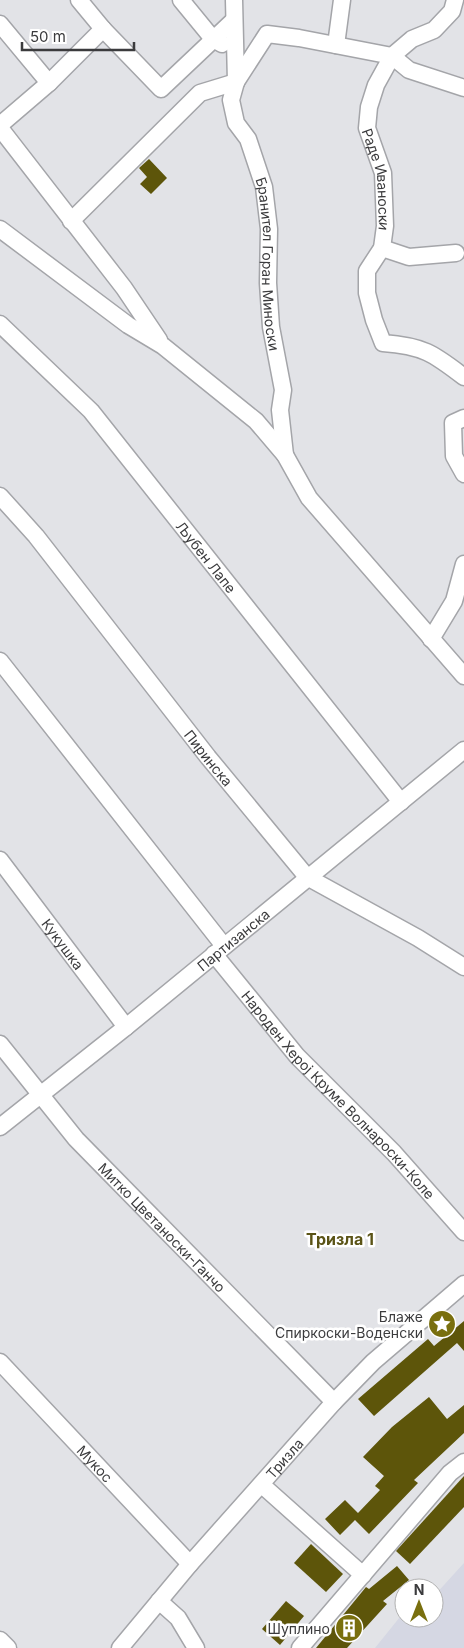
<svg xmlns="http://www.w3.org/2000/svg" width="464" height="1648" viewBox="0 0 464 1648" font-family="Inter,sans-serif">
<rect width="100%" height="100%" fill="#e2e3e7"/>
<path fill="#d5d7e3" d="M464,1563V1648H375L404,1612V1618H434V1596Z"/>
<g fill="#5d550a">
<path d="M149,159L167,178L151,194L140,184L147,177L139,168Z"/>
<path d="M464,1321V1351L457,1343L374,1416L358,1399L428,1339L434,1346Z"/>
<path d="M429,1397L447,1419L464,1405V1433L414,1480L418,1483L369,1534L355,1520L340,1535L325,1519L345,1500L358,1513L380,1490L375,1486L384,1476L363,1457L392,1427Z"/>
<path d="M464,1476V1507L410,1564L396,1551Z"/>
<path d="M311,1544L343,1574L326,1592L294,1563Z"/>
<path d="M397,1566L409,1580L383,1601L387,1604L347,1648H316L366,1587L369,1589Z"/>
<path d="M286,1601L304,1616L280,1645L262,1629Z"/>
</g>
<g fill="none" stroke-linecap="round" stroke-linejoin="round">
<g stroke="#a4a5a9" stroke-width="19">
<g id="minor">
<path d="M79,0L103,29L161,89L234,20"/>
<path d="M181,0L213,39L222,44"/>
<path id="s1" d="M234,0L236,82L231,100L236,123L248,139L264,187L269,229L268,283L271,327L283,390L280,410L285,455"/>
<path id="s2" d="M455,0L452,11L434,30L412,39L392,56L376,85L369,107L367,128L383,173L385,226L382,248L367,271V293L374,320L383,343C423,346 433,353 464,377"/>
<path d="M0,24L49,83"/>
<path d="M336,45L342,0"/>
<path d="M236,82L267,34L299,38L392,56L409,70L464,88"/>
<path d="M0,125L49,83L103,29"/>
<path d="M0,128L124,288L159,340"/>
<path d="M71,221L200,93L236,82"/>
<path d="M0,229L128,325L163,346L256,421L285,455L309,498L464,676"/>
<path d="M382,248L409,257L456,253"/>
<path id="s3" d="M0,324L91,411L401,802"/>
<path d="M464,418L453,423L454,456L464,474"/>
<path id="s4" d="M0,496L36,536L208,757L307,877L418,938L464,967"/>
<path d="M431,639L454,601L464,564"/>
<path d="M0,661L224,946"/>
<path id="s5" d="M0,860L126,1027"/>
<path id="s6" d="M214,954L297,1056L394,1153L464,1232"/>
<path id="s7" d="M0,1044L76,1139L334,1402"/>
<path id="s8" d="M0,1127L126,1027L464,750"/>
<path id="s9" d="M0,1362L190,1564"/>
<path d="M262,1485L363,1575"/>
<path d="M159,1601L178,1618L196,1648"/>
<path d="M0,1640L8,1648"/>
<path id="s10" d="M120,1648L190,1564L334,1402L373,1362L464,1284"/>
<path d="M300,1648L450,1473L464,1462"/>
</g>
</g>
<use href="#minor" stroke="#fff" stroke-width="16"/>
</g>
<defs>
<g id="sight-disc" transform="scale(1.4375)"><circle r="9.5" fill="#796f0e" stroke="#fff"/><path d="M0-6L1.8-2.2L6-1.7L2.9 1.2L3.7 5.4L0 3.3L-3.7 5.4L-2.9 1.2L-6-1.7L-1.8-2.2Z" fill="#fff"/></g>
<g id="building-disc" transform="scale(1.4375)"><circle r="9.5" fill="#796f0e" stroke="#fff"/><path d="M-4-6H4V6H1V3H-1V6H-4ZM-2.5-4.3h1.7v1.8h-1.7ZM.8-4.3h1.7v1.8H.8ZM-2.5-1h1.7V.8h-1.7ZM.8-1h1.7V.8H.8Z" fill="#fff"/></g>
</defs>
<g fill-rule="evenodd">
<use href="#sight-disc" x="442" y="1324"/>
<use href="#building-disc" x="349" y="1628"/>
</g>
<g text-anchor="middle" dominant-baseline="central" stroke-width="5" stroke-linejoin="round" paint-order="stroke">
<g font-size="14" fill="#3b3b3d" stroke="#fff">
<text stroke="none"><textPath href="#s2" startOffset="218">Раде Иваноски</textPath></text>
<text stroke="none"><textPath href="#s1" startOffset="272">Бранител Горан Миноски</textPath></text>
<text stroke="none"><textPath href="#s3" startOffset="312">Љубен Лапе</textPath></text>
<text stroke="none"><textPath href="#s4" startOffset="335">Пиринска</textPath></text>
<text stroke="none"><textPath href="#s8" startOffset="299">Партизанска</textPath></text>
<text stroke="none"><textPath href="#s5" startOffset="105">Кукушка</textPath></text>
<text stroke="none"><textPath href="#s6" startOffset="188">Народен Херој Круме Волнароски-Коле</textPath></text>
<text stroke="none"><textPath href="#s7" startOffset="245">Митко Цветаноски-Ганчо</textPath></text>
<text stroke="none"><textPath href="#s10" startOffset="251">Тризла</textPath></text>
<text stroke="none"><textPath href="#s9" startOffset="139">Мукос</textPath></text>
</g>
<g font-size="14" fill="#3b3b3d" stroke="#fff" text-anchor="end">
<text x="423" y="1316">Блаже<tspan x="423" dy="16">Спиркоски-Воденски</tspan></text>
<text x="330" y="1628">Шуплино</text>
</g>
<g font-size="16" font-weight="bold" fill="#5a5316" stroke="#fff">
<text x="340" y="1239">Тризла 1</text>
</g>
</g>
<g transform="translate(419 1603)"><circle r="24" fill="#ffffff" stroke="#b1b1b1"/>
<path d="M0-4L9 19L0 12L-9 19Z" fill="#796f0e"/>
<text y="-8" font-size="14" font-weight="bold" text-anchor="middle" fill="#3b3b3d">N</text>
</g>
<path d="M22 42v8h112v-8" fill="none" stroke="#3b3b3d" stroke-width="2.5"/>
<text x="30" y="42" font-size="15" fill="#3b3b3d" stroke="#ffffff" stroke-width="4" paint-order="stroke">50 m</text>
</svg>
